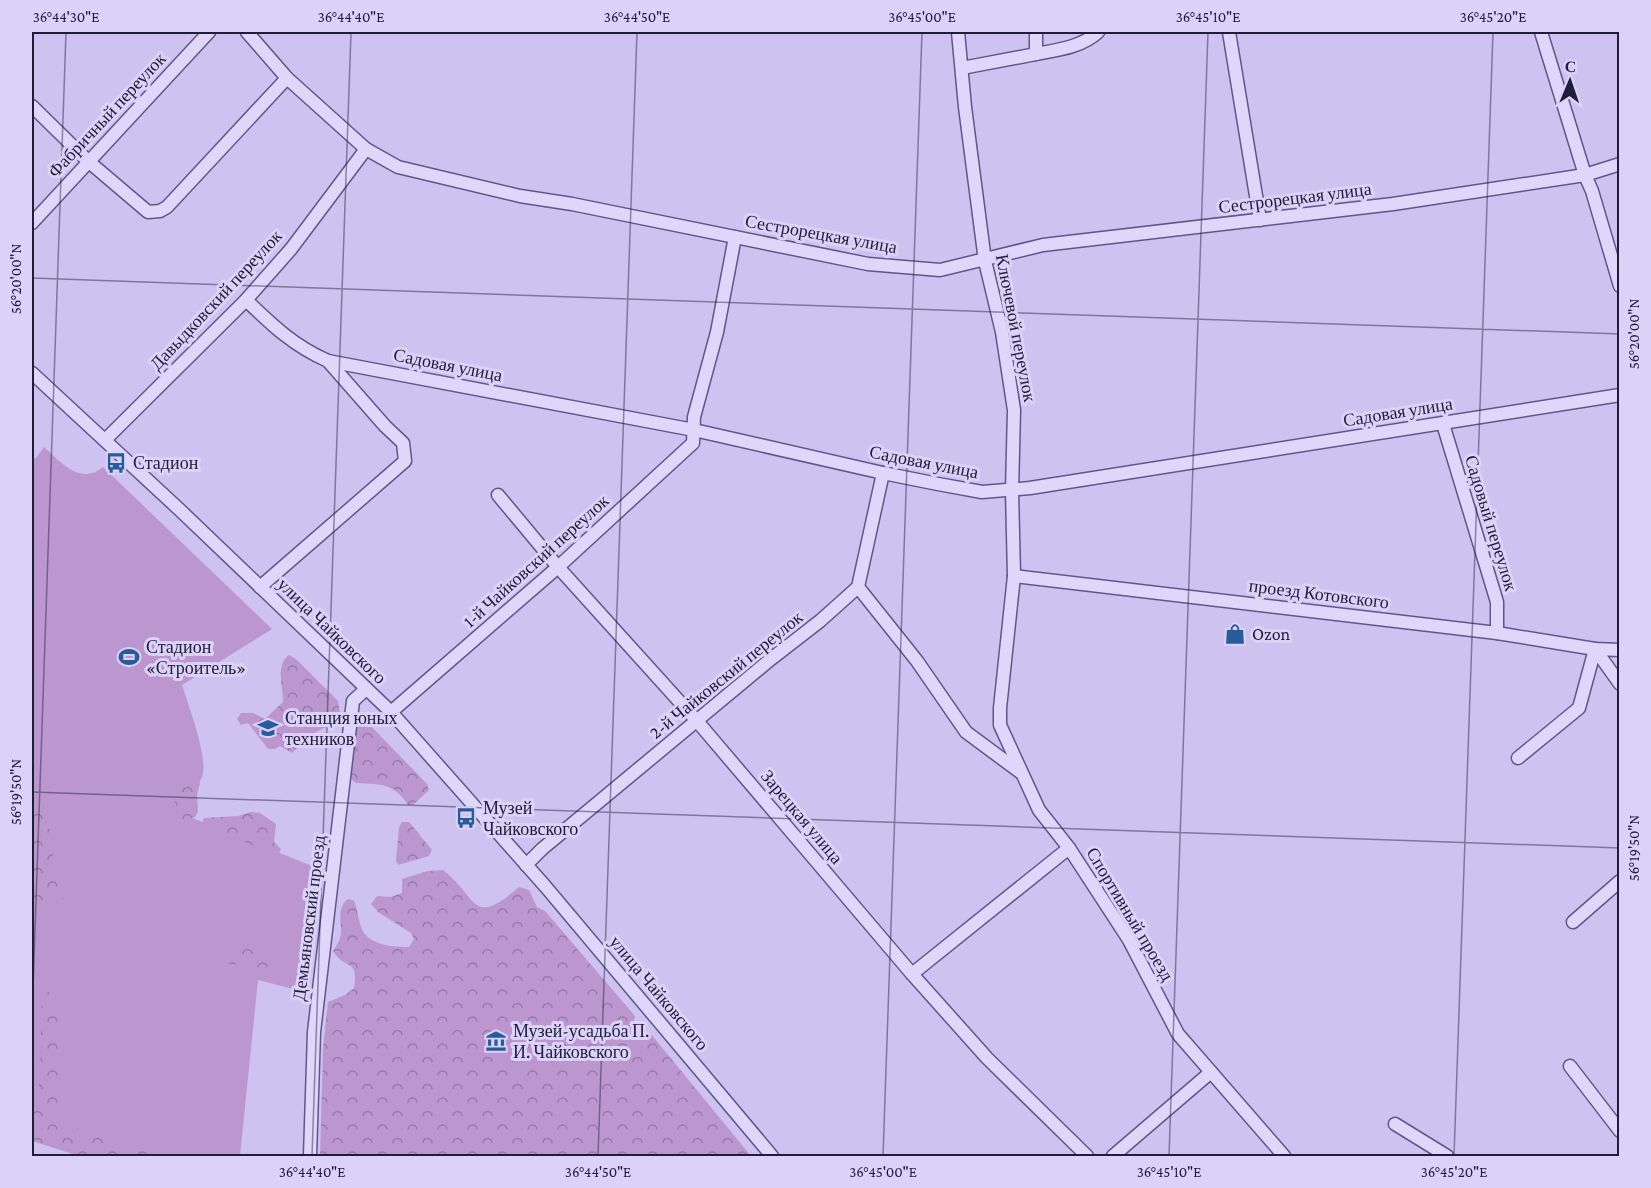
<svg xmlns="http://www.w3.org/2000/svg" width="1651" height="1188" viewBox="0 0 1651 1188" font-family="'Crimson Pro',serif">
<defs>
<pattern id="forest-crowns" width="20" height="18" patternUnits="userSpaceOnUse" patternTransform="scale(1.5)"><rect width="20" height="18" fill="#bc96ce"/><path d="M2 6a3 3 0 1 1 6 0M12 15a3 3 0 1 1 6 0" fill="none" stroke="#987aa8"/></pattern>
</defs>
<rect width="100%" height="100%" fill="#cec2f0"/>
<path fill="#bc96ce" d="M44,447C61,462 80,486 103,467L272,629L182,685C188,705 209,759 202,777C197,790 184,801 175,811L322,870L309,993L258,980L240,1156H142L32,1119V459L36,458Z"/>
<g fill="url(#forest-crowns)">
<path d="M289,655L296,659L338,701L340,713L336,722L310,735L292,753L280,746L275,749H268L248,723L241,725L237,719L241,713H253L265,719L283,702C283,686 275,665 289,655Z"/>
<path d="M360,720L366,721L427,784L429,790L413,805H408C393,782 382,785 356,783L352,780L349,775L356,725Z"/>
<path d="M197,780L200,783L197,795L198,812L195,817L186,820L176,816L172,809C178,795 181,783 197,780Z"/>
<path d="M32,811L43,815L51,832L55,846L50,872L53,879L61,888L63,899L59,904L32,901Z"/>
<path d="M251,812L260,813L276,824L274,842L281,849L278,855L205,827L202,823L204,818L238,816Z"/>
<path d="M402,822H409L432,850L429,856L398,865L396,861L399,827Z"/>
<path d="M443,870C478,897 471,929 519,887L529,890L537,907L545,911L635,1016L634,1021L645,1033H650L751,1156H320L323,1049L328,1002L345,995L354,988C359,957 345,971 333,951C337,945 341,939 341,932C341,921 337,907 348,899L354,901C357,909 358,916 360,924C365,945 391,947 409,947L414,939L411,933L378,912L371,904L377,896L391,897L402,893V879L428,871Z"/>
<path d="M237,941L264,947L270,953V965L264,971L248,964H227L224,954L228,946Z"/>
<path d="M48,992H53L58,1001V1118L66,1125L163,1156H79L32,1141V1113L38,1108L42,1001L44,994Z"/>
</g>
<g fill="none" stroke-linecap="round" stroke-linejoin="round">
<g stroke="#5d588a" stroke-width="15">
<g id="minor">
<path d="M247,32L287,78L366,149L398,167L520,196L572,204L868,264L940,270L1043,245L1393,204L1585,175L1620,164"/>
<path d="M958,32L965,107L985,261L1002,332L1014,410L1012,491L1014,576L1000,708V725L1039,810L1069,848L1129,940L1178,1034L1284,1156"/>
<path d="M1229,32L1260,220"/>
<path d="M1541,32L1585,175L1592,191L1620,286"/>
<path d="M1036,54C1057,50 1082,47 1098,32"/>
<path d="M962,68L1036,54V32"/>
<path d="M32,106L88,161L148,212L160,211L167,207L287,78"/>
<path d="M32,223L209,32"/>
<path d="M246,300C273,326 294,346 328,361L694,430L883,473L938,484L982,492L1030,488L1620,395"/>
<path d="M32,373L182,512L391,712L545,886L772,1156"/>
<path d="M1443,424L1497,602V633"/>
<path d="M105,440L246,300L291,249L366,149"/>
<path d="M498,495L558,567L697,721L912,974L987,1058L1087,1156"/>
<path d="M1014,576L1497,633L1595,649L1620,650"/>
<path d="M260,587L405,461L403,443L385,426L328,361"/>
<path d="M858,587L917,661L966,732L1020,772"/>
<path d="M391,712L558,567L693,443L694,417L717,332L735,237"/>
<path d="M1518,758L1579,708L1595,649L1620,684"/>
<path d="M526,865L542,849L771,659L820,621L858,587L883,473"/>
<path d="M1573,922L1620,881"/>
<path d="M912,974L1069,848"/>
<path d="M1570,1066L1620,1131"/>
<path d="M1395,1124L1447,1156"/>
<path d="M310,1156L314,1032L353,701L366,689"/>
<path d="M1113,1156L1211,1072"/>
</g>
</g>
<use href="#minor" stroke="#dfd6fa" stroke-width="12"/>
</g>
<path fill="none" stroke="#1e1d3a" stroke-width="1.5" stroke-opacity="0.45" d="M32,278L1620,334M32,792L1620,848M32,1017L66,32M312,1156L351,32M598,1156L637,32M883,1156L922,32M1169,1156L1208,32M1454,1156L1493,32"/>
<defs>
<g id="bus-bare" transform="scale(1.62)"><path d="M-5-6H5V4H4V6H2V4H-2V6H-4V4H-5ZM-3.5-4V0h7V-4ZM-3.5 1.2v1.5H-2V1.2ZM2 1.2v1.5H3.5V1.2Z" fill="#265b9c" stroke="#dcd2f7" stroke-width="2.5" paint-order="stroke"/></g>
<g id="shop-bare" transform="scale(1.62)"><path d="M-5-2.5h2.3a2.7 3.5 0 0 1 5.4 0H5L5.5 6h-11ZM-1.5-2.5h3a1.5 2.3 0 0 0-3 0Z" fill="#265b9c" stroke="#dcd2f7" stroke-width="2.5" paint-order="stroke"/></g>
<g id="stadium-bare" transform="scale(1.62)"><path d="M0-5a6.5 5 0 1 0 0 10a6.5 5 0 1 0 0-10ZM-3.5-1.8h7v3.6h-7Z" fill="#265b9c" stroke="#dcd2f7" stroke-width="2.5" paint-order="stroke"/></g>
<g id="school-bare" transform="scale(1.62)"><path d="M0-5L7-2L0 1L-7-2ZM-4 1L0 2.5L4 1V4Q0 6-4 4Z" fill="#265b9c" stroke="#dcd2f7" stroke-width="2.5" paint-order="stroke"/></g>
<g id="museum-bare" transform="scale(1.62)"><path d="M0-6L6-3V-2H-6V-3ZM-5-1h2V3h-2ZM-1-1h2V3h-2ZM3-1h2V3H3ZM-6 4H6V6H-6Z" fill="#265b9c" stroke="#dcd2f7" stroke-width="2.5" paint-order="stroke"/></g>
</defs>
<g fill-rule="evenodd">
<use href="#bus-bare" x="116" y="463"/>
<use href="#shop-bare" x="1235" y="634"/>
<use href="#stadium-bare" x="129" y="657"/>
<use href="#school-bare" x="268" y="728"/>
<use href="#bus-bare" x="466" y="818"/>
<use href="#museum-bare" x="496" y="1041"/>
</g>
<g text-anchor="middle" dominant-baseline="central" stroke-width="6" stroke-linejoin="round" paint-order="stroke">
<g font-size="18" fill="#1e1d3a" stroke="#dcd2f7">
<text transform="translate(107 115) rotate(-47)">Фабричный переулок</text>
<text transform="translate(1295 198) rotate(-7)">Сестрорецкая улица</text>
<text transform="translate(821 234) rotate(10)">Сестрорецкая улица</text>
<text transform="translate(216 300) rotate(-47)">Давыдковский переулок</text>
<text transform="translate(1016 328) rotate(79)">Ключевой переулок</text>
<text transform="translate(448 365) rotate(11)">Садовая улица</text>
<text transform="translate(1398 412) rotate(-9)">Садовая улица</text>
<text transform="translate(924 462) rotate(11)">Садовая улица</text>
<text transform="translate(1491 523) rotate(73)">Садовый переулок</text>
<text transform="translate(536 561) rotate(-42)">1-й Чайковский переулок</text>
<text transform="translate(1319 594) rotate(7)">проезд Котовского</text>
<text transform="translate(332 631) rotate(44)">улица Чайковского</text>
<text transform="translate(726 675) rotate(-39)">2-й Чайковский переулок</text>
<text transform="translate(802 817) rotate(50)">Зарецкая улица</text>
<text transform="translate(1130 914) rotate(59)">Спортивный проезд</text>
<text transform="translate(309 918) rotate(-83)">Демьяновский проезд</text>
<text transform="translate(659 993) rotate(50)">улица Чайковского</text>
</g>
<g font-size="18" fill="#1e1d3a" stroke="#dcd2f7" text-anchor="start">
<text x="133" y="463">Стадион</text>
<text x="1252" y="634">Ozon</text>
<text x="146" y="647">Стадион<tspan x="146" dy="21">«Строитель»</tspan></text>
<text x="285" y="718">Станция юных<tspan x="285" dy="21">техников</tspan></text>
<text x="483" y="808">Музей<tspan x="483" dy="21">Чайковского</tspan></text>
<text x="513" y="1031">Музей-усадьба П.<tspan x="513" dy="21">И. Чайковского</tspan></text>
</g>
</g>
<rect width="1651" height="1188" fill="none" stroke="#dcd2f7" stroke-width="66"/>
<g transform="translate(1570 81) rotate(2)" stroke="#dcd2f7" stroke-width="4.5" paint-order="stroke">
<path d="M0-4.5L10 22L0 15L-10 22Z" fill="#1e1d3a"/>
<text y="-9" font-size="16" font-weight="bold" text-anchor="middle" fill="#1e1d3a">С</text>
</g>
<rect x="33" y="33" width="1585" height="1122" fill="none" stroke="#1e1d3a" stroke-width="2"/>
<g font-size="15" text-anchor="middle" fill="#1e1d3a">
<text x="66" y="22">36°44'30"E</text>
<text x="351" y="22">36°44'40"E</text>
<text x="637" y="22">36°44'50"E</text>
<text x="922" y="22">36°45'00"E</text>
<text x="1208" y="22">36°45'10"E</text>
<text x="1493" y="22">36°45'20"E</text>
<text transform="translate(16 279) rotate(-90)" y="5">56°20'00"N</text>
<text transform="translate(1634 334) rotate(-90)" y="5">56°20'00"N</text>
<text transform="translate(16 792) rotate(-90)" y="5">56°19'50"N</text>
<text transform="translate(1634 848) rotate(-90)" y="5">56°19'50"N</text>
<text x="312" y="1177">36°44'40"E</text>
<text x="598" y="1177">36°44'50"E</text>
<text x="883" y="1177">36°45'00"E</text>
<text x="1169" y="1177">36°45'10"E</text>
<text x="1454" y="1177">36°45'20"E</text>
</g>
</svg>
